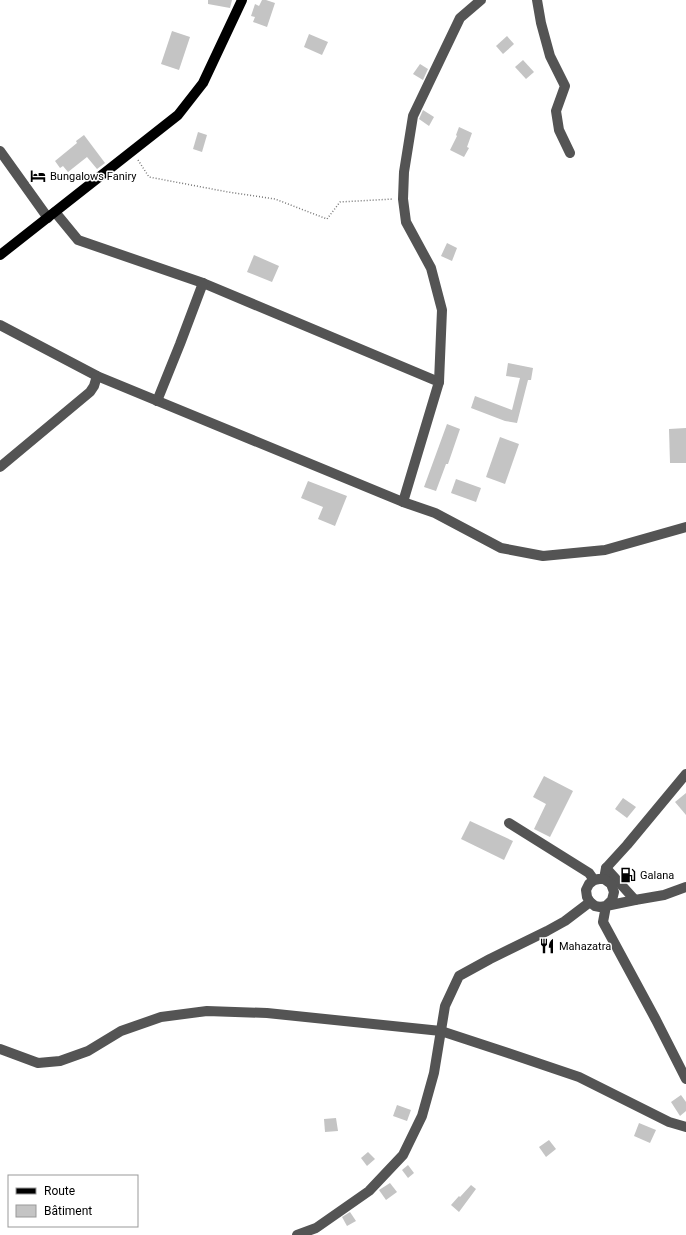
<svg xmlns="http://www.w3.org/2000/svg" width="686" height="1235" viewBox="0 0 686 1235" font-family="Roboto,sans-serif">
<rect width="100%" height="100%" fill="#fff"/>
<g fill="#c4c4c4">
<path d="M208,0H232L230,8L208,4Z"/>
<path d="M262,0H266L275,3L267,27L253,22L255,17L251,16L255,4L259,6Z"/>
<path d="M172,31L190,37L179,70L161,64Z"/>
<path d="M309,34L328,42L322,55L304,47Z"/>
<path d="M507,36L514,44L503,54L496,46Z"/>
<path d="M523,60L534,72L526,79L515,67Z"/>
<path d="M420,64L428,69L423,80L413,74Z"/>
<path d="M423,110L434,117L429,126L419,119Z"/>
<path d="M459,127L472,133L467,147L469,148L464,157L450,150L457,136L456,135Z"/>
<path d="M198,132L207,135L202,152L193,149Z"/>
<path d="M84,135L105,163L97,169L87,157L68,172L63,166L60,168L55,161L77,143L76,141Z"/>
<path d="M447,243L457,248L452,261L441,256Z"/>
<path d="M254,255L279,266L272,282L247,272Z"/>
<path d="M508,363L533,368L531,380H528L517,423L505,421L471,408L475,396L512,410L520,378L506,376Z"/>
<path d="M447,424L460,429L448,464H446L436,491L424,487Z"/>
<path d="M686,428V463H670L669,429Z"/>
<path d="M500,437L519,444L505,484L486,477Z"/>
<path d="M456,479L481,488L476,502L451,493Z"/>
<path d="M308,481L347,496L335,526L318,519L323,507L301,498Z"/>
<path d="M544,776L573,791L550,837L534,829L546,804L533,797Z"/>
<path d="M686,793V815L675,802Z"/>
<path d="M623,798L636,807L627,818L615,809Z"/>
<path d="M470,821L513,841L504,860L461,839Z"/>
<path d="M681,1095L686,1102V1111L680,1116L671,1102Z"/>
<path d="M397,1105L411,1110L407,1121L393,1116Z"/>
<path d="M336,1118L338,1131L325,1132L324,1119Z"/>
<path d="M639,1123L656,1130L650,1143L634,1136Z"/>
<path d="M549,1140L556,1149L546,1157L539,1147Z"/>
<path d="M368,1152L375,1159L367,1166L361,1158Z"/>
<path d="M408,1165L414,1173L408,1178L402,1170Z"/>
<path d="M390,1183L397,1192L386,1200L379,1190Z"/>
<path d="M471,1185L476,1189L459,1212L451,1205L459,1196L460,1197Z"/>
<path d="M350,1212L356,1221L347,1226L342,1217Z"/>
</g>
<g fill="none" stroke-linecap="round" stroke-linejoin="round">
<path stroke="#767676" stroke-width="1.5" stroke-dasharray="1 2" stroke-linecap="butt" d="M138,160L149,177L228,192L275,199L327,219L340,202L393,199"/>
<g stroke="#545454" stroke-width="10">
<path d="M537,0L541,23L550,56L565,86L556,111L559,130L570,153"/>
<path d="M0,151L48,218"/>
<path d="M55,212L78,240L203,283L439,382L403,502"/>
<path d="M0,325L97,376L403,502L435,513L501,548L543,556L605,550L686,527"/>
<path d="M439,382L442,310L431,268L406,222L403,199L404,172L413,116L460,18L481,0"/>
<path d="M157,401L180,344L203,283"/>
<path d="M0,467L90,392L94,386L97,376"/>
<path d="M509,823L589,873L594,880"/>
<path d="M606,868L635,900"/>
<path d="M604,879L606,868L627,845L686,774"/>
<path d="M686,887L664,895L635,900L606,906L600,907L595,906L590,902L587,897L586,890L589,884L594,880L599,879H604L611,884L614,892L612,900L606,906L603,922L656,1020L686,1079"/>
<path d="M0,1049L38,1063L60,1061L88,1051L121,1031L161,1017L207,1011L267,1013L441,1031L508,1053L579,1077L669,1122L686,1127"/>
<path d="M297,1235L316,1228L369,1191L403,1155L422,1116L434,1073L445,1006L459,976L490,959L547,931L565,921L590,902"/>
</g>
<path stroke="#000" stroke-width="10" d="M0,255L178,115L203,83L242,0"/>
</g>
<defs>
<g id="hotel-bare" transform="scale(1.2)"><path d="M-6-4.5h1.5V1H6V5H4.5V3h-9V5H-6ZM-4 0a1.8 1.8 0 1 1 3.6 0ZM.5 0V-2.5h3Q6-2.5 6 0Z" fill="#000" stroke="#fff" stroke-width="2.5" paint-order="stroke"/></g>
<g id="fuel-bare" transform="scale(1.2)"><path d="M-5.5-6h7V0h2V4h1.3V-2.5L3-4.5l.8-.8L6-3V5H2.5V1h-1V6h-7ZM-4.2-4.7v3.2H.2V-4.7Z" fill="#000" stroke="#fff" stroke-width="2.5" paint-order="stroke"/></g>
<g id="restaurant-bare" transform="scale(1.2)"><path d="M-5-6h1v4h1v-4h1v4h1v-4h1v5L-1.5 .5V6h-2V.5L-5-1ZM5-6V6H3V1.5H1.5Q1.5-4 5-6Z" fill="#000" stroke="#fff" stroke-width="2.5" paint-order="stroke"/></g>
</defs>
<g fill-rule="evenodd">
<use href="#hotel-bare" x="38" y="176"/>
<use href="#fuel-bare" x="628" y="875"/>
<use href="#restaurant-bare" x="547" y="946"/>
</g>
<g text-anchor="middle" dominant-baseline="central" stroke-width="3" stroke-linejoin="round" paint-order="stroke">
<g font-size="11" fill="#000" stroke="#fff" text-anchor="start">
<text x="50" y="176">Bungalows Faniry</text>
<text x="640" y="875">Galana</text>
<text x="559" y="946">Mahazatra</text>
</g>
</g>
<rect x="8" y="1175" width="130" height="52" fill="#ffffff" stroke="#999999"/>
<rect x="16" y="1188" width="20" height="6" fill="#000000" stroke="#999999"/>
<text x="44" y="1195" font-size="12" fill="#000000">Route</text>
<rect x="16" y="1205" width="20" height="12" fill="#c4c4c4" stroke="#999999"/>
<text x="44" y="1215" font-size="12" fill="#000000">Bâtiment</text>
</svg>
